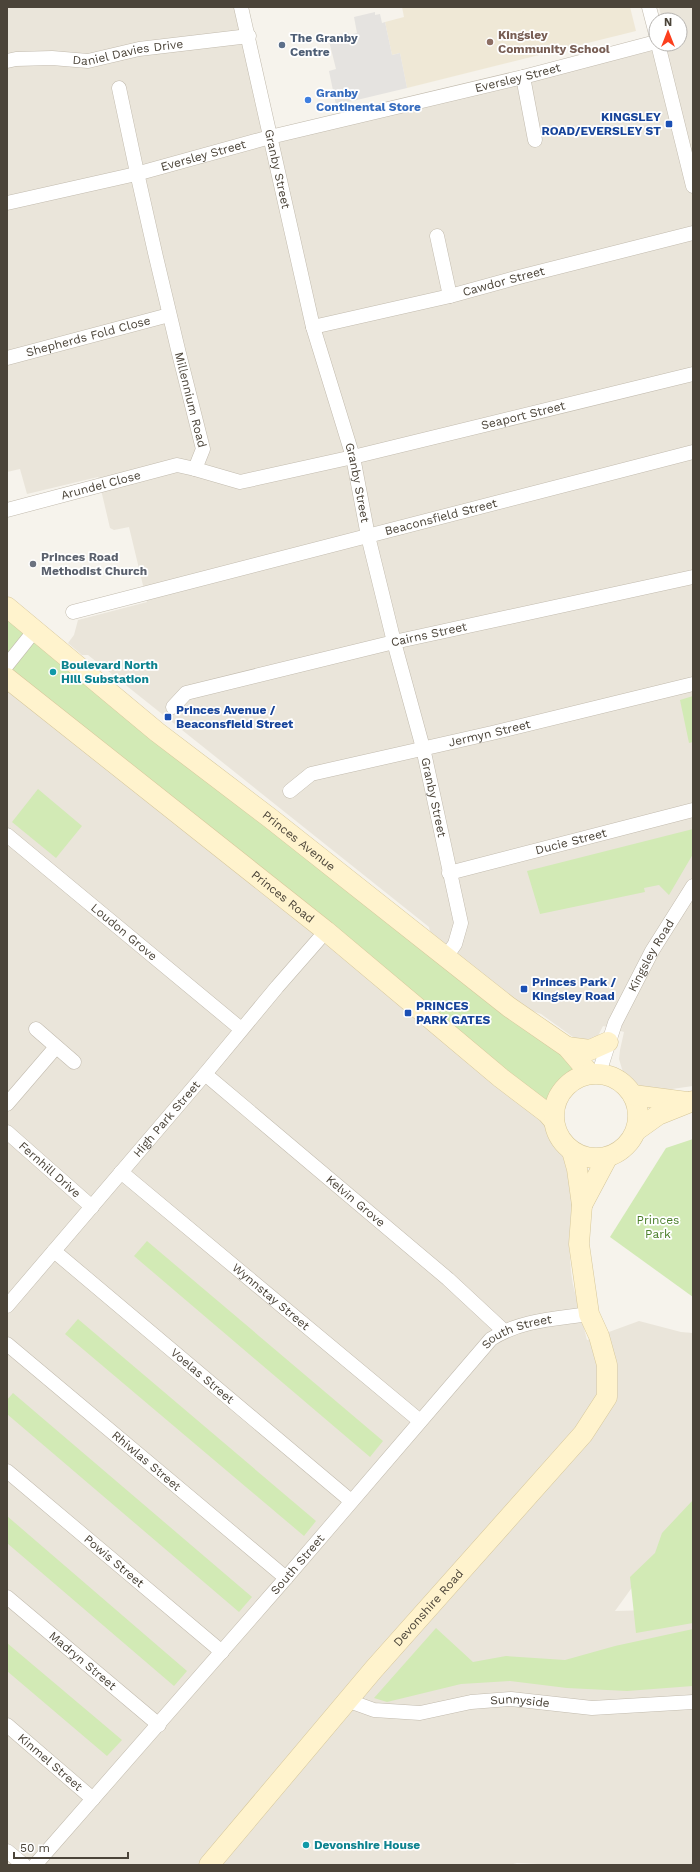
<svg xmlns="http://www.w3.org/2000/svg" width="700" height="1872" viewBox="0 0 700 1872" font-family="'Work Sans',sans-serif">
<rect width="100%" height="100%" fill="#f6f3ec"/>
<g fill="#eae5da">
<path d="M7,7H234L261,116L291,139L668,47V44H680V20H662L659,7H693V1086L658,1091L639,1087L627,1079L622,1069L619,1059L620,1050L624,1032L603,1026L595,1042L584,1045L541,1014L518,1006L431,936L429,927L88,655H82L68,643L74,635L78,620L147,602L129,527L114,530L110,528L98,477L27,494L20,469L7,472Z"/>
<path d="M7,687L299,921L555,1129L569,1154L573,1188L569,1244L571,1272L573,1285L587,1340L639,1321L681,1332L693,1333V1503L615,1611L693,1609V1865H558L517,1863L509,1865H7Z"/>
</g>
<path fill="#efe8d6" d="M402,7H630L636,31L407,88L400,53L392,55L385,22L404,17Z"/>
<g fill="#d2eab5">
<path d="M7,607L590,1074C564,1082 556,1096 554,1121L7,678Z"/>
<path d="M693,696V742L689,743L680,700Z"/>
<path d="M38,789L82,826L56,858L12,822Z"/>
<path d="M693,829V854L669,895L659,885L644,888L645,892L540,914L527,871Z"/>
<path d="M693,1139V1297L610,1237L666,1148Z"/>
<path d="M147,1241L383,1441L370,1457L134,1256Z"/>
<path d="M78,1319L316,1521L304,1536L65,1334Z"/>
<path d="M13,1393L252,1597L239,1612L7,1414V1400Z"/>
<path d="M693,1500V1623L636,1633L630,1577L655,1553L662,1533Z"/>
<path d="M7,1516L187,1671L174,1686L7,1543Z"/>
<path d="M436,1628L473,1662L506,1656L565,1660L615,1646L693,1629V1686L627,1691L567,1688L510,1681L461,1684L387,1702L374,1698Z"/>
<path d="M7,1643L122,1740L107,1756L7,1671Z"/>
</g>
<path fill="#e5e3e0" d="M375,12V15L380,14L382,23L385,22L392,55L400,53L407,88L336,105L329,71L336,69L328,37L348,32L349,35L357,33L354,17Z"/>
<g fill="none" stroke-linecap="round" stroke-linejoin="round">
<g stroke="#c2bbae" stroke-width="15">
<g id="street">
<path id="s1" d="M241,7L313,327L353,457L368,536L394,642L423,748L461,923L455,944L446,957"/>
<path d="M649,7L656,34"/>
<path d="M658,44L693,186"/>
<path id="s2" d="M7,61L16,59L52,58L88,61L139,49L249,36"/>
<path d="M523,77L535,140"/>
<path id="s3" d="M119,88C144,209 172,329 203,449L195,469L240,482L353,457L693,374"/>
<path id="s4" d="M7,203L136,174L270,137L523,77L656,42"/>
<path d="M437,236L450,296"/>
<path id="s5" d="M313,327L450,296L519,277L693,233"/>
<path id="s6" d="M7,358L169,315"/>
<path id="s7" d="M7,510L177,465L195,469"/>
<path id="s8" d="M73,612L693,452"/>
<path d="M7,665L35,630"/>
<path id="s9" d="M173,707L186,693L394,642L693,577"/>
<path id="s10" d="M290,791L311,774L492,733L693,684"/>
<path id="s11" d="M7,835L241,1029"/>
<path id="s12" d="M449,873L693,810"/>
<path d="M36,1029L74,1062"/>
<path id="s13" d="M599,1073L615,1023L652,951L693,886"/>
<path id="s14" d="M205,1074L448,1279L504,1331"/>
<path d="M7,1104L56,1047"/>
<path id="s15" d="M7,1132L92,1207"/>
<path id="s16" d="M121,1172L420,1421"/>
<path id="s17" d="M54,1251L351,1501"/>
<path id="s18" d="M7,1306L205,1074L277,987L326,931"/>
<path id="s19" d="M7,1344L286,1578"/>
<path id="s20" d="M7,1471L222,1652"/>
<path id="s21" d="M7,1597L159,1725"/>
<path id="s22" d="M349,1701L374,1710L420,1713L471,1702L511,1699L592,1708L693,1702"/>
<path id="s23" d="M7,1725L93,1799"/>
<path d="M7,1851L24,1865"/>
<path id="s24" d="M35,1865L286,1578L491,1339C520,1320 556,1319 589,1314"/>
</g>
</g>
<g stroke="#d6c79b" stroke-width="21">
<g id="secondary">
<path id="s25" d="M7,607L157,732L270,818L509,1007L567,1047L590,1074"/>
<path id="s26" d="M7,678L326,931L501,1078L547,1113L554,1121"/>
<path d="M567,1047L590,1050L608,1042"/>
<circle cx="596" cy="1116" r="42"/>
<path d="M633,1095L687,1102"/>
<path d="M637,1130L658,1115L693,1101"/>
<path d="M582,1205L607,1158"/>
<path id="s27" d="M209,1865L374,1669L583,1434L607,1397V1365L599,1336L589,1314L579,1244L582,1205L577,1169L572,1151"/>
</g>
</g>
<use href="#street" stroke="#fff" stroke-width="14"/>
<use href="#secondary" stroke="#fff3cd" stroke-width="20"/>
</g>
<circle fill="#8d6e63" stroke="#fff" stroke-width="1.5" cx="490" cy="42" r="4"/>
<circle fill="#5c6f8a" stroke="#fff" stroke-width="1.5" cx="282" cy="45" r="4"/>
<circle fill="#3f7fe0" stroke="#fff" stroke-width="1.5" cx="308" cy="100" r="4"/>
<g fill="#1a4fb4" stroke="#fff" stroke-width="1.5">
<rect x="665" y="120" width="8" height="8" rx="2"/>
<rect x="164" y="713" width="8" height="8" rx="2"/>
<rect x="520" y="985" width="8" height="8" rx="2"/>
<rect x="404" y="1009" width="8" height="8" rx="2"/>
</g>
<circle fill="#6b7280" stroke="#fff" stroke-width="1.5" cx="33" cy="564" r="4"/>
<g fill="#0f9aa8" stroke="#fff" stroke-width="1.5">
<circle cx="53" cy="672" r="4"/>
<circle cx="306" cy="1845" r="4"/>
</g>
<g text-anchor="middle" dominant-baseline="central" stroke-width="3.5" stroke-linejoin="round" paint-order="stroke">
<g font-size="12" font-weight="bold" fill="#785e54" stroke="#fff" text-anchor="start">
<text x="498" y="35">Kingsley<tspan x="498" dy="14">Community School</tspan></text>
</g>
<g font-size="12" font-weight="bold" fill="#4e5e75" stroke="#fff" text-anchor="start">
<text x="290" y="38">The Granby<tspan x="290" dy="14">Centre</tspan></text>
</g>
<g font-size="12" fill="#4b4439" stroke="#fff">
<text stroke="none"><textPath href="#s2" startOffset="122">Daniel Davies Drive</textPath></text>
<text stroke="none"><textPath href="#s4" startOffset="526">Eversley Street</textPath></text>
<text stroke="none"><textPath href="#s4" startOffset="202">Eversley Street</textPath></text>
<text stroke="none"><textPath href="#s1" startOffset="166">Granby Street</textPath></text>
<text stroke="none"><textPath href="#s5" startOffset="196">Cawdor Street</textPath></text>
<text stroke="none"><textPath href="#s6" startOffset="84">Shepherds Fold Close</textPath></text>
<text stroke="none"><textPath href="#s3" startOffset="320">Millennium Road</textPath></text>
<text stroke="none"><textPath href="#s3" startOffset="730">Seaport Street</textPath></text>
<text stroke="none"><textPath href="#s1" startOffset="490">Granby Street</textPath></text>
<text stroke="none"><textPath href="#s7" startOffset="97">Arundel Close</textPath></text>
<text stroke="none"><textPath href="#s8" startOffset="380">Beaconsfield Street</textPath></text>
<text stroke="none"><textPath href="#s9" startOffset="269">Cairns Street</textPath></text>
<text stroke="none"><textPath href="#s10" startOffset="210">Jermyn Street</textPath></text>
<text stroke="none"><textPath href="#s1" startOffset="814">Granby Street</textPath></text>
<text stroke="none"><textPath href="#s25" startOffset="374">Princes Avenue</textPath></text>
<text stroke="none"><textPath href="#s12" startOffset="126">Ducie Street</textPath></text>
<text stroke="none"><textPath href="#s26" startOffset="352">Princes Road</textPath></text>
<text stroke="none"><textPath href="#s11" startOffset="152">Loudon Grove</textPath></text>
<text stroke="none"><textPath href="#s13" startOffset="129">Kingsley Road</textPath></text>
<text stroke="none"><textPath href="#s18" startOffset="246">High Park Street</textPath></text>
<text stroke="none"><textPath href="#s15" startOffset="57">Fernhill Drive</textPath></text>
<text stroke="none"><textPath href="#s14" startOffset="197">Kelvin Grove</textPath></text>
<text stroke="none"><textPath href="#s16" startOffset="195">Wynnstay Street</textPath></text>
<text stroke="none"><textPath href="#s24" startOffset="723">South Street</textPath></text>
<text stroke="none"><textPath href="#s17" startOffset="194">Voelas Street</textPath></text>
<text stroke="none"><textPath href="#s19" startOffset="182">Rhiwlas Street</textPath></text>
<text stroke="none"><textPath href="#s20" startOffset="140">Powis Street</textPath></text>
<text stroke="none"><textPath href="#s24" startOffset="399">South Street</textPath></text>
<text stroke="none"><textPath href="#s27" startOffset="338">Devonshire Road</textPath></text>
<text stroke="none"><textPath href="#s21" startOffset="99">Madryn Street</textPath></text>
<text stroke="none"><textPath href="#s22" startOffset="174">Sunnyside</textPath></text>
<text stroke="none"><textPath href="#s23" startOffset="57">Kinmel Street</textPath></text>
</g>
<g font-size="12" font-weight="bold" fill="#366cbe" stroke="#fff" text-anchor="start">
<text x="316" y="93">Granby<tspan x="316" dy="14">Continental Store</tspan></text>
</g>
<g font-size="12" font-weight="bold" fill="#164399" stroke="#fff" text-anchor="start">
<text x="661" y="117" text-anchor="end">KINGSLEY<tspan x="661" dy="14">ROAD/EVERSLEY ST</tspan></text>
<text x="176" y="710">Princes Avenue /<tspan x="176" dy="14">Beaconsfield Street</tspan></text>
<text x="532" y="982">Princes Park /<tspan x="532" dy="14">Kingsley Road</tspan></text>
<text x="416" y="1006">PRINCES<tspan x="416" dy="14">PARK GATES</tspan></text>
</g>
<g font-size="12" font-weight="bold" fill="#5b616d" stroke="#fff" text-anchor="start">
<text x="41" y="557">Princes Road<tspan x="41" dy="14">Methodist Church</tspan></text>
</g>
<g font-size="12" font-weight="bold" fill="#0d838f" stroke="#fff" text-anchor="start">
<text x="61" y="665">Boulevard North<tspan x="61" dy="14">Hill Substation</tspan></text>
<text x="314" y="1845">Devonshire House</text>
</g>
<g font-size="12" fill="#4a7f2a" stroke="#fff">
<text x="658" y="1220">Princes<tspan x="658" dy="14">Park</tspan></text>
</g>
</g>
<rect width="700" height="1872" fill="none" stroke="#4b4439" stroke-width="16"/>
<g transform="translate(668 32)"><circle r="19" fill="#ffffff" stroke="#b7b4b0"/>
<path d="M0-3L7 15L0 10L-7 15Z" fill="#fc3f1d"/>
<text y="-6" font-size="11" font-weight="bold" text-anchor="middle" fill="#4b4439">N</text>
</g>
<path d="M14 1852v6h114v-6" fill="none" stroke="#4b4439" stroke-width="2"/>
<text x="20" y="1852" font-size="12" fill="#4b4439" stroke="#ffffff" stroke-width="3" paint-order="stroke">50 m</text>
</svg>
